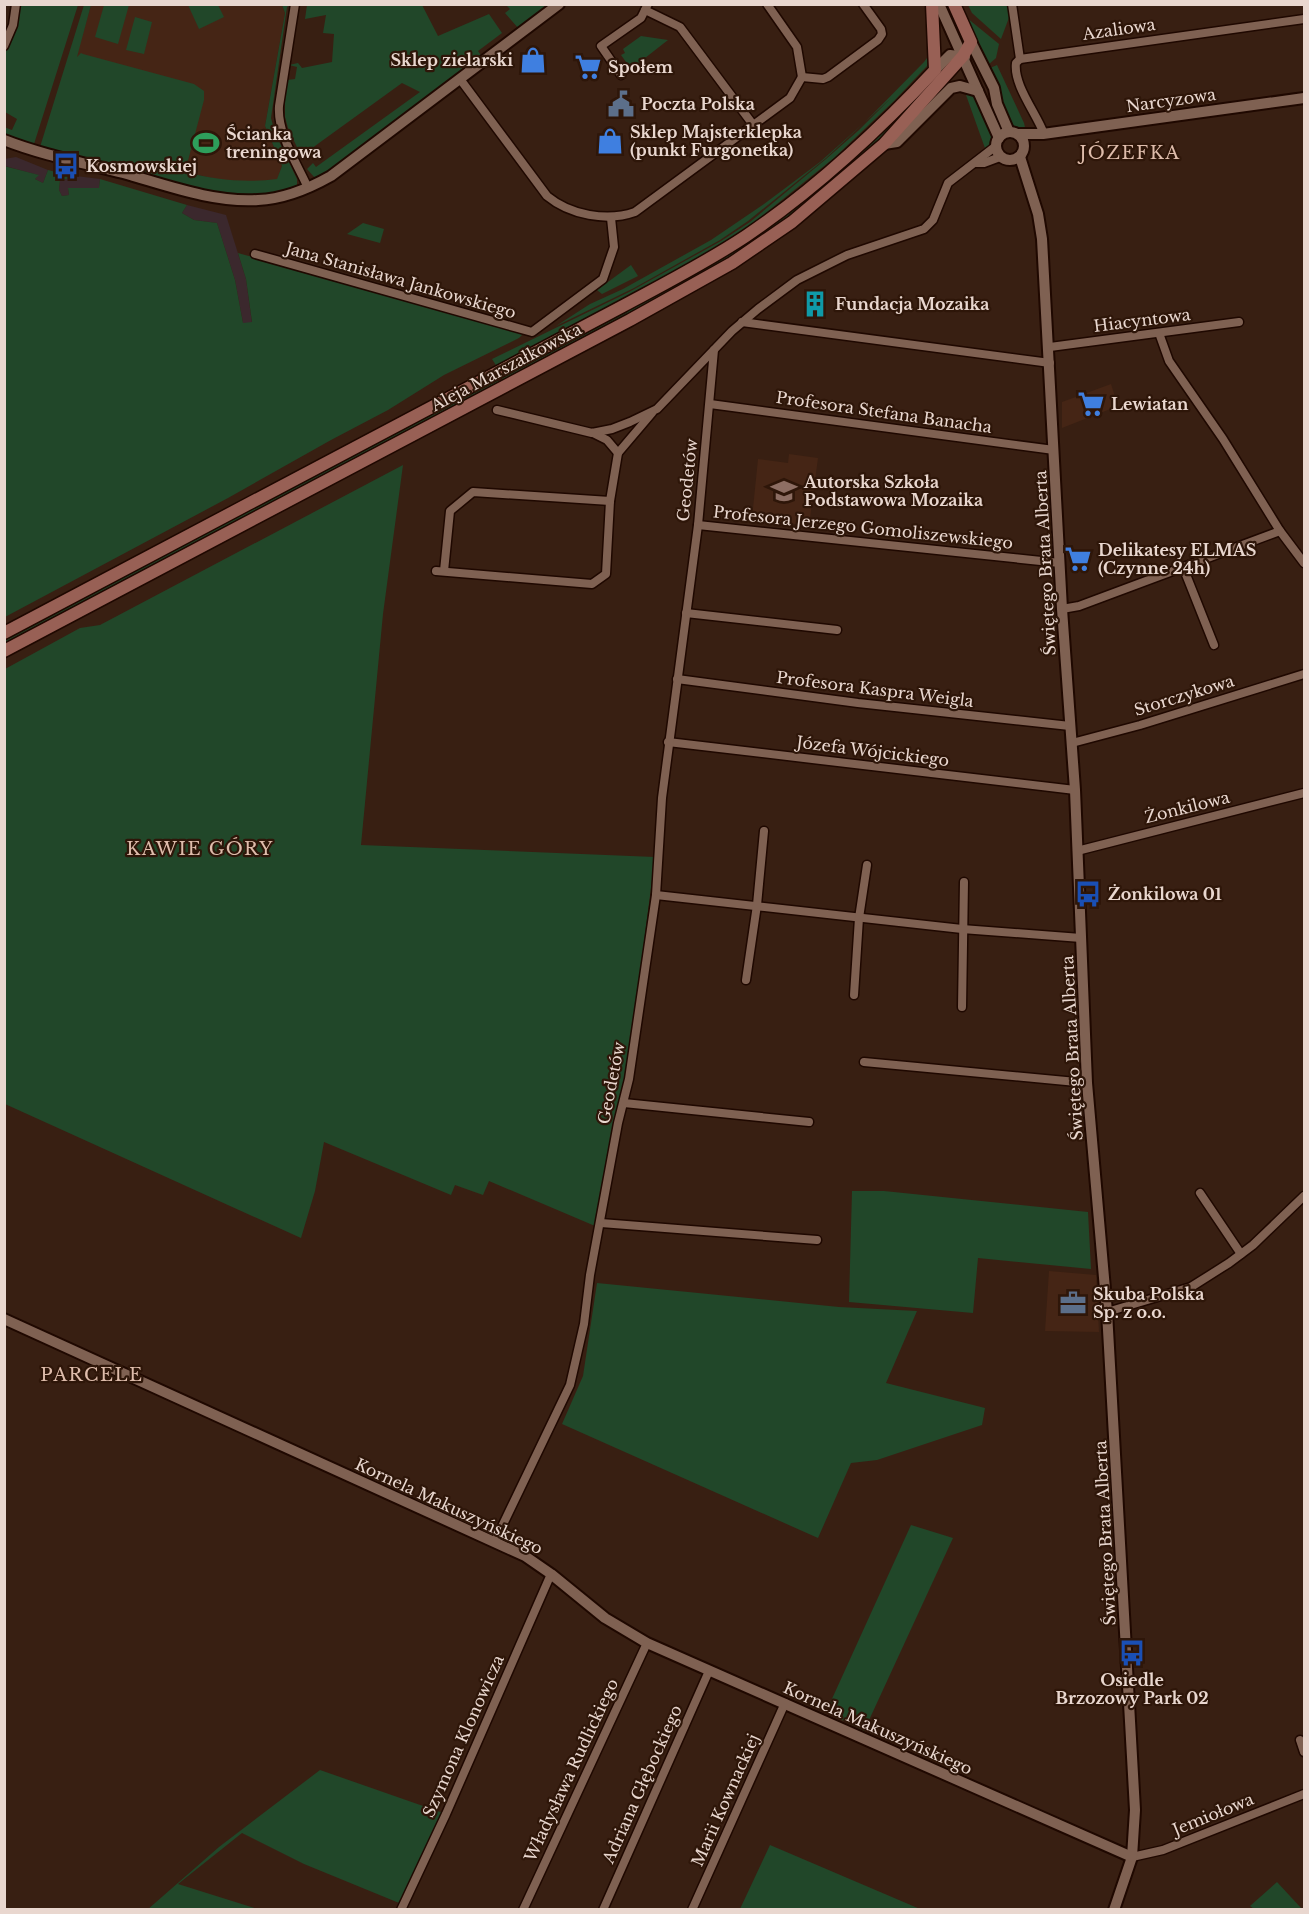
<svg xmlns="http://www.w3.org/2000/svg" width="1309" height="1914" viewBox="0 0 1309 1914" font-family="'Libre Baskerville',serif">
<rect width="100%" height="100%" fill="#381f12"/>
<g fill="#452515">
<path d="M91,5H282L285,13L265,126L282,166L277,180L254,182L220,180L185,172L76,57Z"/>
<path d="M1111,384L1118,406L1062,428V402Z"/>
<path d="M789,454L818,458L809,526L752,518L758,459L788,463Z"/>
<path d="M1049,1271L1096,1275L1099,1332L1045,1331Z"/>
</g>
<g fill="#3b282d">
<path d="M16,157L48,170L43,183L35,179L38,175L5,166L4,159Z"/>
<path d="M68,175L100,179L99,188H68L69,195L62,196L59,190L60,180L67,179Z"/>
<path d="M187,205L226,215L246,279L252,323H243L235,280L217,223L194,220L182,213Z"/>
</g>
<g fill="#214729">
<path d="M21,5H78L34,144L5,134L4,127L12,130L17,119L5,112L4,53L16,30Z"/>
<path d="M84,5H91L77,57L81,53L83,54L194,84L204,91V100L185,172C217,180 245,183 277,179L282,166L265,126L285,13L282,5H290L287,7L271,118L275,133L297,179V186C249,210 190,186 143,174C109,165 74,156 40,147Z"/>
<path d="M104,5H129L118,44L95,37Z"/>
<path d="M188,5H218L224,17L199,29Z"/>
<path d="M307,5H422L438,36L489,14L502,33L478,51L482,57L341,163L315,178L307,169L313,163L316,167L420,92L402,83L308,151L310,156L303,160L288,128L285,117V104H283L287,80L295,79L297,67L289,65L298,63L302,68L332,62L334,34L323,33L326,15L305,19Z"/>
<path d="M506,5H551L519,29L505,13L510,9Z"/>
<path d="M968,5H1008L1010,15L1001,39L972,13Z"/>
<path d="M135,17L152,22L144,54L126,50Z"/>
<path d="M967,18L999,44L996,58L988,65L965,19Z"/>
<path d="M641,36L668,40L631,69L621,55L625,53L623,49Z"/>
<path d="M928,46H931L927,66L894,101L834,158L741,233L712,252L497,367L492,359L629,292L721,241L750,222L826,159L859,130L891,98L826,158L748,221L720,240L634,288L556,326L590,304L623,289L711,240L764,204L820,162L865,122L924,62L927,58Z"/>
<path d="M947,63L949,65L890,129L838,177L803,207L739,254L504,383L501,376L765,228Z"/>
<path d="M997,65L1024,123L1026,132L1016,129L1008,123L990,68Z"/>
<path d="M966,90C977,97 994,125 993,137C993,143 990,147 986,151L966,95Z"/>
<path d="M4,166L39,175L35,179L43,183L48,170L68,175L67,179L60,180L59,190L62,196L69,195L68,188H99L100,179L187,205L182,213L194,220L217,223L235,280L243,323L252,322L246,279L238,253L523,334L519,338L444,375L388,410L331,440L228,498L5,617Z"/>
<path d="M363,223L384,229L380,243L347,234Z"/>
<path d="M631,265L638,276L602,294L597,290Z"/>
<path d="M497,378L500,384L5,646V638Z"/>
<path d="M403,465L383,614L361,845L655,857L631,1042L595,1226L489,1181L483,1195L455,1185L451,1195L324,1142L315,1191L301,1238L5,1104V669L80,628L100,625Z"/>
<path d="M852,1191H884L1088,1212L1091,1269L978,1258L973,1313L849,1302Z"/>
<path d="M597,1283L839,1307L917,1311L886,1383L985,1408L982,1425L877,1460L851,1463L818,1538L562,1424L583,1376Z"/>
<path d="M911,1525L953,1538L864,1731L826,1712Z"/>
<path d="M320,1770L446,1814L404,1905L304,1864L242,1833L178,1884L258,1909L147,1910L219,1847Z"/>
<path d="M770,1845L920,1909H740Z"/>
<path d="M1277,1882L1302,1909H1254L1250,1906Z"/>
</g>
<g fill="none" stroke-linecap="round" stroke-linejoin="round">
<g stroke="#1f0800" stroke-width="11">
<g id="minor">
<path d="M295,4L279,106C277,134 297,163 308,188"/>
<path d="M767,4L797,47L802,77"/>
<path d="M1012,4L1020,59"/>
<path d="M645,10L680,27L754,126"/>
<path d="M4,46L13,25L16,4"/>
<path d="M621,75L601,46L641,18L648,4"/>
<path d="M460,79L547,196C570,215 607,222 635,212L790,98L802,77L823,79L828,77L878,40L882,34L881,29L863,4"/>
<path d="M1044,134C1037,114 1013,85 1016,63L1020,59L1304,19"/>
<path d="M976,163H984L1000,157"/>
<path d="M255,254L532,332L603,279L614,247L611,218"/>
<path d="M742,322L1050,363"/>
<path d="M1159,333L1169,361L1223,439L1280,531L1304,563"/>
<path d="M1050,347L1239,322"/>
<path d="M710,404L1054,450"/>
<path d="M497,410L592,433L612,429L630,422L657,409L732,331L758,309L797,280L847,255L924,229L933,220L948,183L996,146"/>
<path d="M593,433L607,440L618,453"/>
<path d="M698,525L1060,563"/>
<path d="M1183,567L1214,645"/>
<path d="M436,571L592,584L606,574L610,501L618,453L652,413"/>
<path d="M444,571L450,511L473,492L610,501"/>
<path d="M1062,609L1079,606L1280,531"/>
<path d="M686,613L837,630"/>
<path d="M677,679L858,703L1070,726"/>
<path d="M668,742L1075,790"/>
<path d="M1072,743L1140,725L1304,674"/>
<path d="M1077,851L1304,793"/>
<path d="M656,895L962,929L1081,938"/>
<path d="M746,980L757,905L764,831"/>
<path d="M854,995L859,918L867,865"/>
<path d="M962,1007L964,882"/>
<path d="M864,1062L1087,1083"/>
<path d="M624,1103L809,1122"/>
<path d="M1200,1193L1241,1254"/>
<path d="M601,1223L817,1240"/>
<path d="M1107,1312L1191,1287L1229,1263L1253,1245L1304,1196"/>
<path d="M495,1541L570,1385L584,1324L590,1275L618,1123L629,1079L656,895L662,798L698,525L714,350"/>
<path d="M1300,1740L1304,1752"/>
<path d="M1132,1857L1163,1850L1304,1794"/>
<path d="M401,1910L446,1814L551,1574"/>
<path d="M523,1910L647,1643"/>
<path d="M603,1910L709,1671"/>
<path d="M692,1910L785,1703"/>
</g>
</g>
<g stroke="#1f0800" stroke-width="14">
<g id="tertiary">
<path d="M939,4L999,138"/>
<path d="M971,42L994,88L997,104L1009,132"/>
<path d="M935,70L950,55L965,57"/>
<circle cx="1010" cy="146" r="14"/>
<path d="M1018,134H1043L1304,98"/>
<path d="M4,140C42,155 84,163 123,173C166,185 213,203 258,200C284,199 308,189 331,176L559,4"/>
<path d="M884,144L897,142L951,88L960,86L978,91"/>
<path d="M1020,157L1038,214L1042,239L1062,609L1075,790L1087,1083L1107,1312L1135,1810L1132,1857L1114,1910"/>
<path d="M4,1319L525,1556L551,1574L605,1618L647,1643L1132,1857"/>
</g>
</g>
<g stroke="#1f0800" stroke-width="15">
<g id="secondary">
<path d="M4,633L623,306C664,284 707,262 746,236C817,188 878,131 935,70L932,4"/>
<path d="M4,651L630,320L732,263L792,222L884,144L963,56L971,42L954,4"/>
</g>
</g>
<use href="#minor" stroke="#7f6152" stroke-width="8"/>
<use href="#tertiary" stroke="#7f6152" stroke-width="10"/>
<use href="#secondary" stroke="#986055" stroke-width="12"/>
</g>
<defs>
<g id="shop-bare" transform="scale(2.07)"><path d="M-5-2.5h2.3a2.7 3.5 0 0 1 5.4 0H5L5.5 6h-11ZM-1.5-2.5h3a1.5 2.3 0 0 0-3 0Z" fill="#3f7fe0" stroke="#2e1609" stroke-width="2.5" paint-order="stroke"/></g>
<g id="supermarket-bare" transform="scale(2.07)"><path d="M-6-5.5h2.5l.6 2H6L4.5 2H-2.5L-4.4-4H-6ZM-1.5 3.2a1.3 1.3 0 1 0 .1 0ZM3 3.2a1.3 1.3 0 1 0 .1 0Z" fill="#3f7fe0" stroke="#2e1609" stroke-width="2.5" paint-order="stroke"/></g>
<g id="civic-bare" transform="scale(2.07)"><path d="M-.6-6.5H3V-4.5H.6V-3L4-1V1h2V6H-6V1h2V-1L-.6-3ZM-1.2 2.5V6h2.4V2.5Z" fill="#5c6f8a" stroke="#2e1609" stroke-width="2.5" paint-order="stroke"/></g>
<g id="stadium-bare" transform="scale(2.07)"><path d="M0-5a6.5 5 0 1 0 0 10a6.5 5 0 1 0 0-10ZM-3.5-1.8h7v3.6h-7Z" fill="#2e9e5b" stroke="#2e1609" stroke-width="2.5" paint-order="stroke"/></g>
<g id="bus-bare" transform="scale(2.07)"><path d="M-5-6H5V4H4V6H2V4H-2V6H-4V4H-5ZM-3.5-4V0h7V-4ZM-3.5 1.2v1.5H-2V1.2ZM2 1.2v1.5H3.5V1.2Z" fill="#1a4fb4" stroke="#2e1609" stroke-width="2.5" paint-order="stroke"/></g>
<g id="building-bare" transform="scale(2.07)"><path d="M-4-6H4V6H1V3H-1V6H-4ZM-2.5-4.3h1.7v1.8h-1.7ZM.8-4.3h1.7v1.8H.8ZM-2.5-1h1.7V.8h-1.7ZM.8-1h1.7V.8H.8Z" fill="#0f9aa8" stroke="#2e1609" stroke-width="2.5" paint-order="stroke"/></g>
<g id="school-bare" transform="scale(2.07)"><path d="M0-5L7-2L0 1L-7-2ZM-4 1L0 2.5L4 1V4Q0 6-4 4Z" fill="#8d6e63" stroke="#2e1609" stroke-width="2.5" paint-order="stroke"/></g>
<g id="office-bare" transform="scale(2.07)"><path d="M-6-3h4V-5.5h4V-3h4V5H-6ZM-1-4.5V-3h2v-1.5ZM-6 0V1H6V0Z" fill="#5c6f8a" stroke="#2e1609" stroke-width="2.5" paint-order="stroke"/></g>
</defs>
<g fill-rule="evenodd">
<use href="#shop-bare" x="533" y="60"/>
<use href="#supermarket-bare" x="588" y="67"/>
<use href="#civic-bare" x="621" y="104"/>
<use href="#shop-bare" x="610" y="141"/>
<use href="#stadium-bare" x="206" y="143"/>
<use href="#bus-bare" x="66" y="166"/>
<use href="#building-bare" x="815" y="304"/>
<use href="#supermarket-bare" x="1091" y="404"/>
<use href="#school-bare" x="784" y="491"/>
<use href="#supermarket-bare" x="1078" y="559"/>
<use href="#bus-bare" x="1088" y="894"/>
<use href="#office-bare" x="1073" y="1303"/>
<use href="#bus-bare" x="1132" y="1653"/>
</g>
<g text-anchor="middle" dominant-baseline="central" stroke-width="4.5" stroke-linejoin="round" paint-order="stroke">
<g font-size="16" fill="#e9d7cf" stroke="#2e1609">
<text transform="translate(1119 29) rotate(-8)">Azaliowa</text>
<text transform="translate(1171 100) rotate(-8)">Narcyzowa</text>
<text transform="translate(401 280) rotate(16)">Jana Stanisława Jankowskiego</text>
<text transform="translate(1142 320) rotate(-7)">Hiacyntowa</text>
<text transform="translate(506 367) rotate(-28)">Aleja Marszałkowska</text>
<text transform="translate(884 412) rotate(8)">Profesora Stefana Banacha</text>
<text transform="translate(687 480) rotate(-84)">Geodetów</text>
<text transform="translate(863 527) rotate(6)">Profesora Jerzego Gomoliszewskiego</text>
<text transform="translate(1045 563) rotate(-93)">Świętego Brata Alberta</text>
<text transform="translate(875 689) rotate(7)">Profesora Kaspra Weigla</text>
<text transform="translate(1184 695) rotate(-17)">Storczykowa</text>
<text transform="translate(873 751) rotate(7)">Józefa Wójcickiego</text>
<text transform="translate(1187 807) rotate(-14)">Żonkilowa</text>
<text transform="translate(1072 1048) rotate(-93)">Świętego Brata Alberta</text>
<text transform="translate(611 1083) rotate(-79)">Geodetów</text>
<text transform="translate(449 1506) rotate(25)">Kornela Makuszyńskiego</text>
<text transform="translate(1105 1533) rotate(-93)">Świętego Brata Alberta</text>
<text transform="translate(878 1728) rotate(24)">Kornela Makuszyńskiego</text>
<text transform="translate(463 1736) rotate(-66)">Szymona Klonowicza</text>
<text transform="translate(571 1770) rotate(-65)">Władysława Rudlickiego</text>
<text transform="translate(642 1784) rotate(-66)">Adriana Głębockiego</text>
<text transform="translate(725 1800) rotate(-66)">Marii Kownackiej</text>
<text transform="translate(1213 1814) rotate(-22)">Jemiołowa</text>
</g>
<g font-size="16" font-weight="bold" fill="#e9d7cf" stroke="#2e1609" text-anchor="start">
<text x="513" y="60" text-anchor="end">Sklep zielarski</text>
<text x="608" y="67">Społem</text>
<text x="641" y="104">Poczta Polska</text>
<text x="630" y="132">Sklep Majsterklepka<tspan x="630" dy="18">(punkt Furgonetka)</tspan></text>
<text x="226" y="134">Ścianka<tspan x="226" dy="18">treningowa</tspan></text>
<text x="86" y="166">Kosmowskiej</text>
<text x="835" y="304">Fundacja Mozaika</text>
<text x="1111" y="404">Lewiatan</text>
<text x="804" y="482">Autorska Szkoła<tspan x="804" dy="18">Podstawowa Mozaika</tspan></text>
<text x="1098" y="550">Delikatesy ELMAS<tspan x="1098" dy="18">(Czynne 24h)</tspan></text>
<text x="1108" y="894">Żonkilowa 01</text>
<text x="1093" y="1294">Skuba Polska<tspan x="1093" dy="18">Sp. z o.o.</tspan></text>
<text x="1132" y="1680" text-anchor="middle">Osiedle<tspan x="1132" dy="18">Brzozowy Park 02</tspan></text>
</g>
<g font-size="18" letter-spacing="1.5" fill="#debcab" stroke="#2e1609">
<text x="1130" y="153">JÓZEFKA</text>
<text x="200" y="849">KAWIE GÓRY</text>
<text x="92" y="1375">PARCELE</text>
</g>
</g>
<rect width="1309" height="1914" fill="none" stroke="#e9d7cf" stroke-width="12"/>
</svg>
